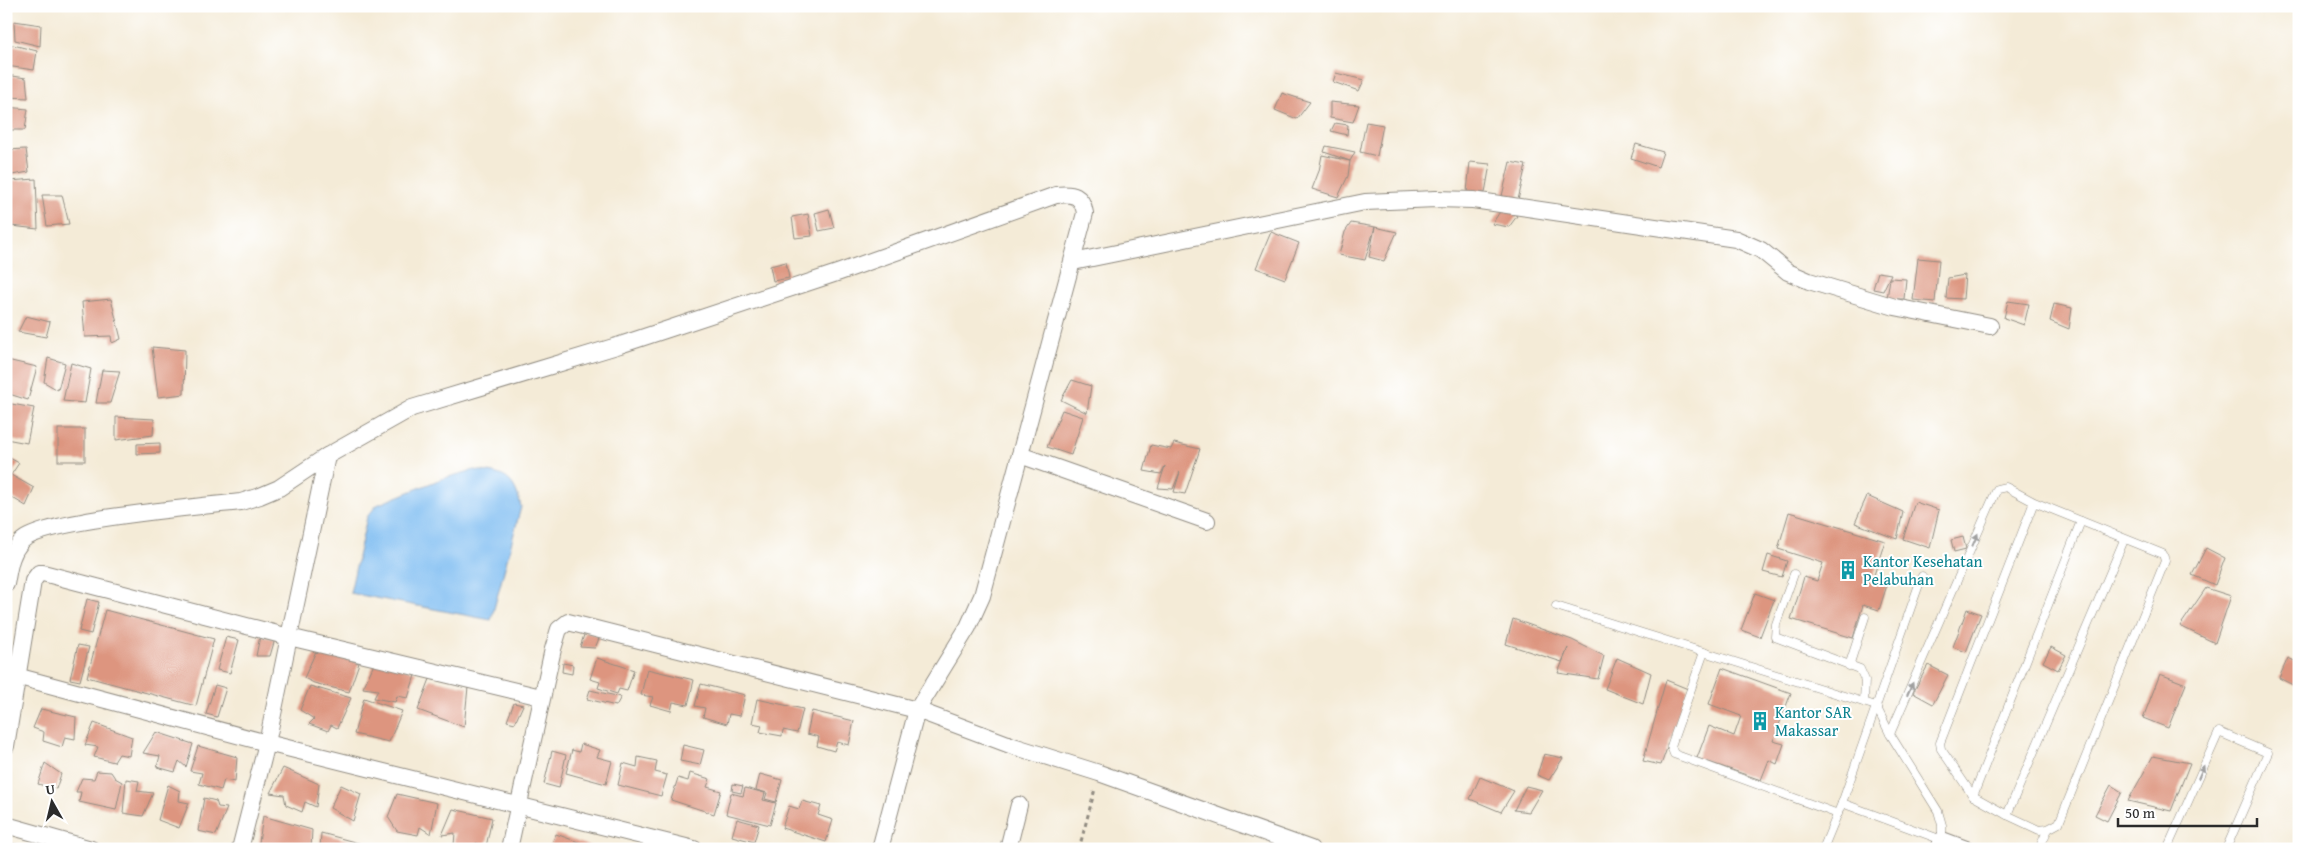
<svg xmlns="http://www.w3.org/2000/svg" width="2305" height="855" viewBox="0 0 2305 855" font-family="'Gentium Book Plus',serif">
<rect width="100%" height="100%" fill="#fff"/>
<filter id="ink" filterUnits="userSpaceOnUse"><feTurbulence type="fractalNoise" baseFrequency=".02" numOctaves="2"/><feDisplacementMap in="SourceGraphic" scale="10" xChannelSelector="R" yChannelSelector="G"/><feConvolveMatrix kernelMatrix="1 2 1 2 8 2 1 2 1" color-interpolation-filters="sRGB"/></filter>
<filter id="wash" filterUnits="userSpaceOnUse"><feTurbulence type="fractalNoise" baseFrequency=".0096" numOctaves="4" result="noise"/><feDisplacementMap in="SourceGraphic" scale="20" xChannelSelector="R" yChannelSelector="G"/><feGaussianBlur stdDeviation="1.12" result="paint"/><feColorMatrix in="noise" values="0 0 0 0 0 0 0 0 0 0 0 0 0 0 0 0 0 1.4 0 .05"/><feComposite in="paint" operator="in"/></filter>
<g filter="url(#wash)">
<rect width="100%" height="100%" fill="#f4ebd7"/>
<path fill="#7dbcf1" stroke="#54748e" d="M474,470C504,474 514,475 521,507L491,620L350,593L367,517L377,505L441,479Z"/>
<g id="blocks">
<g fill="#dd957f">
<path d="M14,21L41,25L40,46L15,40Z"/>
<path d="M9,44L37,51L34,70L6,66Z"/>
<path d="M1336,73L1364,80L1359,91L1333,82Z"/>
<path d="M6,75L26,78L28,98L6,97Z"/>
<path d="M1282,93L1310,102L1297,119L1275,110Z"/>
<path d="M1330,102L1359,105L1353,122L1330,118Z"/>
<path d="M6,107L28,109L25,130H6Z"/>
<path d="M1366,122L1383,125L1377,156L1360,152Z"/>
<path d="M1335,123L1348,125L1347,135L1331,131Z"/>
<path d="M1636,144L1663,152L1658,167L1631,158Z"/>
<path d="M1326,146L1355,152L1350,161L1348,176L1338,197L1312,189L1319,171L1322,155L1350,161L1324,152Z"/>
<path d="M26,149L29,172L6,176V150Z"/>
<path d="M1470,162L1490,164L1485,193L1467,192Z"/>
<path d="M1510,162L1526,165L1518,200L1502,196Z"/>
<path d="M36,179L38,229L11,226L9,181Z"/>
<path d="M42,195H62L69,224L47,226Z"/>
<path d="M1503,207L1517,216L1509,227L1492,224Z"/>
<path d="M829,209L834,228L819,231L815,213Z"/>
<path d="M808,214L812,236L795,238L792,217Z"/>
<path d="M1351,223L1375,227L1397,232L1384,261L1369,257L1375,227L1365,260L1339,255L1345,232Z"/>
<path d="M1271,232L1299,243L1285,279L1256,268Z"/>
<path d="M1918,258L1939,260L1935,302L1913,300Z"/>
<path d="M786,262L789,278L773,281L770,266Z"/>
<path d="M1878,272L1891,274L1883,291L1873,289Z"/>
<path d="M1965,275L1963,299L1946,298L1948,278Z"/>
<path d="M1890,278L1906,279L1904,299H1887Z"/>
<path d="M111,299L121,339L112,343L111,336L85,337L82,302Z"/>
<path d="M2008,301L2029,304L2024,325L2004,318Z"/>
<path d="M2054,304L2072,308L2069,329L2050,321Z"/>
<path d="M26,316L50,322L46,337L18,332Z"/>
<path d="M152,347L185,350L184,394L158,397Z"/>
<path d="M48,358L65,363L58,390L44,382Z"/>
<path d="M7,360L37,367L28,400L6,393Z"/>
<path d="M71,363L91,369L85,403L63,401Z"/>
<path d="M102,370L120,371L110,403H96Z"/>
<path d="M1072,380L1091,386L1087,413L1061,400Z"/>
<path d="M6,403L34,408L27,443L6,439Z"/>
<path d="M1062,410L1083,417L1071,455L1047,447Z"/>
<path d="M116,417L154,419L153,435L116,440Z"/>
<rect x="58" y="429" width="27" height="32"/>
<path d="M160,443V453L137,454V444Z"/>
<path d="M1174,443L1200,449L1185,494L1174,492L1180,472L1173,489L1158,488L1165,466L1161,474L1144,471L1151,445L1171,449Z"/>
<path d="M6,456L19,463L11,475L34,488L26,506L6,494Z"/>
<path d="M1867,496L1903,512L1897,539L1855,523Z"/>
<path d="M1915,502L1939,510L1930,548L1903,539Z"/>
<path d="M1789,512L1885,541L1873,578L1888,582L1879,610L1863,605L1853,638L1791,619L1804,577L1817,581L1823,563L1778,549Z"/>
<path d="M1963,537L1966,549L1954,552L1951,540Z"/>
<path d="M2206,548L2225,558L2215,585L2192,575Z"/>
<path d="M1768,555L1787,561L1782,577L1763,572Z"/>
<path d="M2206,588L2231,596L2215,643L2180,626Z"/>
<path d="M1755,593L1774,600L1760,637L1741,630Z"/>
<path d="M87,599L99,602L91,634L79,631Z"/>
<path d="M1967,609L1981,614L1966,652L1953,647Z"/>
<path d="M105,610L214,639L196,706L87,677Z"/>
<path d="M1513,619L1572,640L1604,656L1598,679L1558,673L1568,648L1562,662L1506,644Z"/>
<path d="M585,632L600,636L595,648L580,647Z"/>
<path d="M260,636L275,639L270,656H256Z"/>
<path d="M226,637L239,640L230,673L217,670Z"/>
<path d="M78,645L89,647L80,681L70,679Z"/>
<path d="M2051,647L2066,655L2058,670L2043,662Z"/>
<path d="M317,649L359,663L349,692L314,683L304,678Z"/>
<path d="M597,658L634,670L627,691L619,689L617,694L598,688L600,682L590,679Z"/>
<path d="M1617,658L1651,673L1643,704L1605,689Z"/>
<path d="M2288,658L2299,663V688L2279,678Z"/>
<path d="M376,660L416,672L408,698L397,696L395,702L374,698L378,690L363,688Z"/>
<path d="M563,663L573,665L572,674L562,672Z"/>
<path d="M1928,665L1948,675L1933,704L1913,693Z"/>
<path d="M1722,668L1791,693L1773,741L1784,744L1777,764L1769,760L1761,780L1697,758L1709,726L1734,736L1741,716L1709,704Z"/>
<path d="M647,669L694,680L688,705L673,702L671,711L650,705L653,697L641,695Z"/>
<path d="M2160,674L2186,684L2168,728L2143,718Z"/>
<path d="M430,679L468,687L464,727L418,710Z"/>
<path d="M1666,680L1688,689L1661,765L1643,761Z"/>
<path d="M701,684L745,695L740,716L729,714L727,724L703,717L705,708L695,706Z"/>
<path d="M215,685L226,688L217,717L206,714Z"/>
<path d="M310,686L351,698L337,728L331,725L328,731L309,724L314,719L300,710Z"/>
<path d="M590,690L621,697L616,706L587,699Z"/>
<path d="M364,698L402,711L389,742L354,734Z"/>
<path d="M757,699L803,709L797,733L783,730L782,736L760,732L762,725L752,723Z"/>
<path d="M514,703L523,705L515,723L507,721Z"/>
<path d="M41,709L76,717L75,739L65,737L62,747L43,741L44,732L33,728Z"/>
<path d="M812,711L854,721L849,745L837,742L834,751L817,746L819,737L807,734Z"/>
<path d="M94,723L132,737L129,756L119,754L114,762L94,757L98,747L85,745Z"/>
<path d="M156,732L193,744L186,767L179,761L175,772L157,767L160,756L143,753Z"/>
<path d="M581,744L600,750L597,757L612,761L606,784L566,773L572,750L579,752Z"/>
<path d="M683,745L704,750L700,765L680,761Z"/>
<path d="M198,746L237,757L235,782L224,780L221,790L199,784L202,773L190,771Z"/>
<path d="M552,751L566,755L559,788L544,784Z"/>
<path d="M1544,754L1563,758L1549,780L1537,775Z"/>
<path d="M2153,756L2190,763L2171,811L2128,801Z"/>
<path d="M638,757L657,761L655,772L667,775L661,796L618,785L623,763L637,767Z"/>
<path d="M45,763L61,774L56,789L38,784Z"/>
<path d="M283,768L319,784L316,807L305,802L302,812L286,805L284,795L270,793Z"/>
<path d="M97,771L111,772L115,778L122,782L116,810L79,802L81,792H76L82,778L94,779Z"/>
<path d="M690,773L710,779L707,787L721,791L714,814L671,800L678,778L688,781Z"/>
<path d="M760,774L782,780L776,802L765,799L767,793L756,790Z"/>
<path d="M1480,777L1514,791L1501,812L1470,799Z"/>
<path d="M126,779L139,781L137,791L153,793L143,816L123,813Z"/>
<path d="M733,784L743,786L741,793L732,791Z"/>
<path d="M168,785L180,791L179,801L189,803L179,828L158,820Z"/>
<path d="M341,785L361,794L353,821L330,808Z"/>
<path d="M2111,785L2122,792L2107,821L2095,815Z"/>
<path d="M1526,786L1542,790L1529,812L1514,810Z"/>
<path d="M745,788L765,793L763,800L776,803L770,825L726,814L731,793L743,796Z"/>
<path d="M397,794L437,803L431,834L420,827L418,835L397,831L388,817Z"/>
<path d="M204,798L216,801L218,807L227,808L216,835L198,831Z"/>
<path d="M802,801L821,806L818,815L833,820L826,842L782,828L789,806L799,809Z"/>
<path d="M453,809L492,818L486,847L476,843L472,849H464L454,845L455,833L442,835Z"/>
<path d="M263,816L312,830L311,849H258Z"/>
<path d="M737,819L759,825L754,842L732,836Z"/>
<path d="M321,833L362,844L360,849H320Z"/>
<path d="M556,834L592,847V849H549Z"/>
<path d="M7,843L28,846L27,849H6Z"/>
</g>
</g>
</g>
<g filter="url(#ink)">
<use href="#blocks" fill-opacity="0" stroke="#908b81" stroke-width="1"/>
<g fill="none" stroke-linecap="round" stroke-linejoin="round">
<g stroke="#908b81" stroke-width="9">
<g id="lane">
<path d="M1794,574L1776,624L1775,637L1860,669L1865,680L1864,702"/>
<path d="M1556,606L1876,706L1890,734L1938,811L1942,825V840L1842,803"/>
<path d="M1704,652L1671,746L1674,754L1838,814"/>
<path d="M1849,666L1865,617"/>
<path d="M1890,734L1997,489L2006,487L2034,502L2163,554L2165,561L2059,823L2048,829L2039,830L2007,815L1973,796L1941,749L1940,743L2034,502"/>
<path d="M1973,796L2081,521"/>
<path d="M2007,815L2124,540"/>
<path d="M1823,849L1842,803L1922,576"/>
<path d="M2039,849L2048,829"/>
<path d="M2167,849L2219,732L2268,753L2226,849"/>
</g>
</g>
<g stroke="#908b81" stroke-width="18">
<g id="street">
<path d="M1073,262L1365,202L1436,199L1473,200L1736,239L1761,250L1788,272L1809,281L1895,307L1990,326"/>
<path d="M1020,455L1207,521"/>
<path d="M327,456L289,637L541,697"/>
<path d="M6,584C9,569 10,554 21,542C39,520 205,506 241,502L260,496L279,488L327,456L412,408L620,345L840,272L1056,195C1073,193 1082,195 1085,213L982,596L968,627L917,710L880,849"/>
<path d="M16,676L267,743L694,849"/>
<path d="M6,746L33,581L39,573H43L289,637L267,743L240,849"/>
<path d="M6,825L91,849"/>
<path d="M509,849L553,649L559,629L568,622L917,710L1013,746L1099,773L1311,849"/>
<path d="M1008,849L1019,805"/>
<path d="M1939,849L1942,840L1966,849"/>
</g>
</g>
<path stroke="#908b81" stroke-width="3" stroke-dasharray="4 4" stroke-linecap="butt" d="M1079,849L1095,789"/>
<use href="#lane" stroke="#fff" stroke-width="8"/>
<use href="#street" stroke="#fff" stroke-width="16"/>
</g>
<defs><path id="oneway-solid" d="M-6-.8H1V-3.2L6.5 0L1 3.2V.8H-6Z" transform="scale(1.25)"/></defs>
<g fill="#a0a0a0">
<use href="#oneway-solid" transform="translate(1975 540) rotate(-66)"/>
<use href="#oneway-solid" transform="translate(1910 689) rotate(-66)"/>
<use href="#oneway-solid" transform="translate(2201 772) rotate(-66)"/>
</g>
</g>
<defs>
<g id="building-bare" transform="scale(1.5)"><path d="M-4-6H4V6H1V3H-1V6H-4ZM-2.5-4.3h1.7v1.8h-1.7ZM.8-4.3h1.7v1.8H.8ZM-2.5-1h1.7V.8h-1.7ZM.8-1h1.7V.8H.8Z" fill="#0f9aa8" stroke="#fff" stroke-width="2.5" paint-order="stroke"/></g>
</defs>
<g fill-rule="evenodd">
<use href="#building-bare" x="1848" y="570"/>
<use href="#building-bare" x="1760" y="721"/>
</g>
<g text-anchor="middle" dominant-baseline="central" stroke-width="4" stroke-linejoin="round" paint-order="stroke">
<g font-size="16" fill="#0d838f" stroke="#fff" text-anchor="start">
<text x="1863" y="561">Kantor Kesehatan<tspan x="1863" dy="18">Pelabuhan</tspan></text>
<text x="1775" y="712">Kantor SAR<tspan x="1775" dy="18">Makassar</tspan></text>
</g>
</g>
<rect width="2305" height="855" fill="none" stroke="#fff" stroke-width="25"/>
<g transform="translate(52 802) rotate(352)" stroke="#ffffff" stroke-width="4" paint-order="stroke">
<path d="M0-4L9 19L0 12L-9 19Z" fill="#2b2b2b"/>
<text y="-8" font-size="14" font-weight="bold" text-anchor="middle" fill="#2b2b2b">U</text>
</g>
<path d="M2118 818v8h139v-8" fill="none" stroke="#2b2b2b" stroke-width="2.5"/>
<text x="2125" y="818" font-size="15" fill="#2b2b2b" stroke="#ffffff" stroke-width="4" paint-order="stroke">50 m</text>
</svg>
